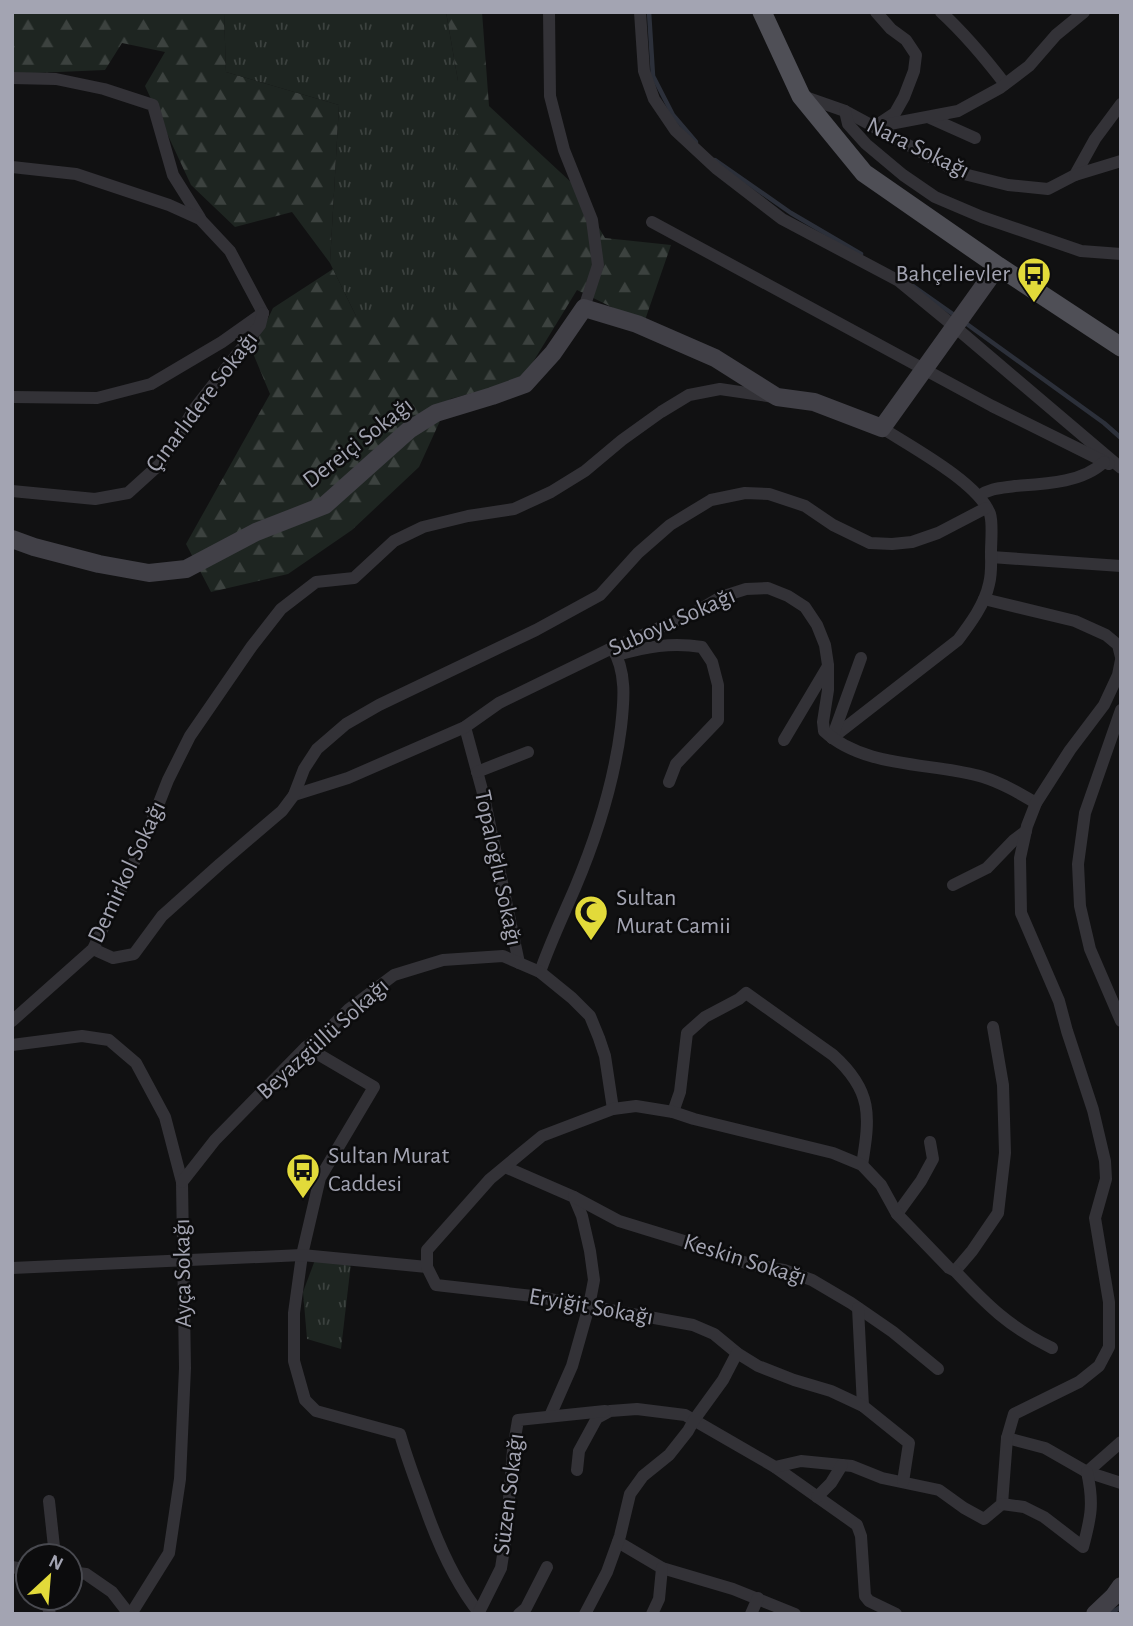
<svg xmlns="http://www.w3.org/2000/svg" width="1133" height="1626" viewBox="0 0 1133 1626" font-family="'Alegreya Sans',sans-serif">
<defs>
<pattern id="forest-firs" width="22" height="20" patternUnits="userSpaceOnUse" patternTransform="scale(1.75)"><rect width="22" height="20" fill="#1e2521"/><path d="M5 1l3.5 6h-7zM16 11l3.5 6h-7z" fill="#3c423f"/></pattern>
<pattern id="park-tufts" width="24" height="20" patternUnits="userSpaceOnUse" patternTransform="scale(1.75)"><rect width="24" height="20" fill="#1e2521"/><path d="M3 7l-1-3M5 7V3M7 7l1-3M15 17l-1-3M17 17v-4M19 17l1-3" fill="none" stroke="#3c423f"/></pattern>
</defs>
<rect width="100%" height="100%" fill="#111112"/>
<g fill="url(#forest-firs)">
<path d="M12,12H224L226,72L339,105L330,263L292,212L235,227L191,185L145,86L165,52L122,43L105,70L12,74Z"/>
<path d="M446,12H482L489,106L573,184L605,238L671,245L644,323L577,290L522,380L450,399L419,467L352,530L288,574L211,592L186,544L270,394L252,351L273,308L333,269L356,316L458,81Z"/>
</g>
<g fill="url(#park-tufts)">
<path d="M224,12H446L458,81L453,314L356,316L330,263L339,105L226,72Z"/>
<path d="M315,1260L351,1263L341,1349L307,1339L303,1292Z"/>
</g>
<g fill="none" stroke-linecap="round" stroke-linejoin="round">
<g stroke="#2c303a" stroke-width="4.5">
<path d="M649,12L653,76L673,115L696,142"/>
<path d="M715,160L791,213L861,254"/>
<path d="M913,286L957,317"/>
<path d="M964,322L1104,423L1121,438"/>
<path d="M1109,1614L1121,1607"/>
</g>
<g stroke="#333237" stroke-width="12">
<path d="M549,12L550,96L564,150L592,220L598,265L584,308"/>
<path d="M640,12L644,71L654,99L675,130L717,169L782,219L899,281L955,327L1121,468"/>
<path d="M876,12L891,29L906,40L916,55L914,71L904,97L895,113L880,123"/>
<path d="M941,12C965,34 985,58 1005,84"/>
<path d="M12,78L56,79L104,89L153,105L173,175L200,218"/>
<path d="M805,97L845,111L960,173L1008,185L1048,189L1075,175L1095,139L1121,104"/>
<path d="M845,111L848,124L866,144L903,175L935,197L982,217L1081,251L1121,254"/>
<path d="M928,117L975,138"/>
<path d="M874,127L958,111L1000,88L1029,66L1056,35L1084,12"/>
<path d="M12,167L76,174L169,205L200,219L230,251L263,313"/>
<path d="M1075,175L1121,161"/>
<path d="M652,222L992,406L1109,464"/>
<path d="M12,397L97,398L151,384L222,342L263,313"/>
<path d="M12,491L95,499L128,493L160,464L195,408L260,325L263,313"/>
<path d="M979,496C990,488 1002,488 1015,486C1044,484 1082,483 1104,462"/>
<path d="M991,557L1121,566"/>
<path d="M984,599L1075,621L1106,635L1118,645L1121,657"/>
<path d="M617,655C647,647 670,642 702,647L712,662L718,685V720L676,764L669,782"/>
<path d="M1121,710L1085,813L1078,864L1080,906L1090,949L1121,1021"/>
<path d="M465,727L484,797L519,963"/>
<path d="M832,738L958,640C970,624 985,604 989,584C992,573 991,563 991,552C991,542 993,523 990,514C979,483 910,446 882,428"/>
<path d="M832,738L861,658"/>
<path d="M784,740L828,666"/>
<path d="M477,772L528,752"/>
<path d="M294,795L348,778L465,727L499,703L612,648L694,613L721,597L746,589L768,588L788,596L805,607L817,625L825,645L828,665V690L823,722L824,731C865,769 933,762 983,777C1002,783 1019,793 1036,803"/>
<path d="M953,885L987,868L1014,840L1026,831"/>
<path d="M93,949L113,958L134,954L162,916L220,864L282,811L294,795L304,769L317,749L346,724L379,705L536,630L600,595L638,553L670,525L711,500L745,493L769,494L805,506L833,525L870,543L892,544L912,542L938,533L986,508"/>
<path d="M540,972C550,943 563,916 575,888C597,836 614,782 621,727C624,701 627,671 612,648"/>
<path d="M12,1021L93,949L144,841L168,780L190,736L252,646L281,609L316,582L354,578L394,541L423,527L468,516L514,509L551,492L585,471L622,440L661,412L689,395L720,389L774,397"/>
<path d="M12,1045L82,1036L109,1040L136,1063L165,1117L182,1182L185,1368L180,1479L169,1553L131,1614"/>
<path d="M306,1047L374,1087L320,1178L302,1255L294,1313V1361L305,1400L316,1411L400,1434C407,1459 416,1482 425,1507C438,1544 455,1583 480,1614"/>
<path d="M673,1112L680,1092L687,1033L705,1017L739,999L746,993L833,1055C873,1091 870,1116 862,1165"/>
<path d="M505,1167L574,1197L582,1216L590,1251L594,1280L589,1306L572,1366L550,1416"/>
<path d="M182,1182L215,1140L306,1047L325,1033L349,1009L394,975L443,960L503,956L540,972L572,998L590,1016L599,1038L605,1056L613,1109"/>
<path d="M574,1197L619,1221L684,1241L749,1264L784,1270L812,1280L851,1303L893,1332L938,1369"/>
<path d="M897,1214L921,1181L933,1159L930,1142"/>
<path d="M12,1268L302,1255L427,1267"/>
<path d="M955,1271L972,1251L998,1213L1005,1153L1003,1085L993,1027"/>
<path d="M858,1308L863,1406"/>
<path d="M737,1353L714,1334L693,1325L533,1296L436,1285L427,1267V1250L490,1179L542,1136L613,1109L636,1106L673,1112L694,1119L833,1153L862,1165L881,1185L897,1214L949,1268L955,1271C987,1305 1009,1327 1052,1348"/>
<path d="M1007,1438L1045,1448L1087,1472L1121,1483"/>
<path d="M775,1467L857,1525L861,1536L865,1596L869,1601L896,1614"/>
<path d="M577,1470L579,1451L597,1418L610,1411L637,1409L685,1415L775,1467L801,1461L852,1466L882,1478L939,1490L964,1508L984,1519L1002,1504L1007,1438L1014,1414L1079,1382L1099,1366L1109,1347V1302L1095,1218L1106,1179L1105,1161L1093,1110L1067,1031L1059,1001L1021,913L1020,858L1027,826L1036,803L1070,750L1104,705L1118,675L1121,660"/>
<path d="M1087,1472L1121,1442"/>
<path d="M817,1497L831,1483L842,1465"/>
<path d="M49,1501L55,1556"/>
<path d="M1002,1504L1024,1507L1044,1517L1083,1547C1091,1517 1094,1503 1087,1472"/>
<path d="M618,1542L662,1568L733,1589L795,1614"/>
<path d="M12,1567L28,1570"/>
<path d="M70,1572L86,1574L112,1592L129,1614"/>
<path d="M45,1598L50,1614"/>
<path d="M479,1612L501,1568L506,1536L513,1450L518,1420L605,1411"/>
<path d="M519,1614L526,1608L547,1567"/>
<path d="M585,1614L607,1572L620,1536L630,1494L643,1476L669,1455L688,1431L694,1420L723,1380L737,1353L758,1366L794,1380L831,1391L863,1406L909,1443L903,1482"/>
<path d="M652,1614L659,1599L662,1568"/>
<path d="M751,1614L758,1598"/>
</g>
<g stroke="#414047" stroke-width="18">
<path d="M12,539L34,547L99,564L149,573L186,569L256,532L325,505L409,430L436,413L492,396L525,384L553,353L584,308L637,324L715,358L777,397L814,402L882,428L998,266"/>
<path d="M1095,1614L1114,1596L1121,1586"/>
</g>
<path stroke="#4f4f56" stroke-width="19" d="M762,12L801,96L864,173L998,266L1121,347"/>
</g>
<defs>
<g id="bus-pin" transform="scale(1.75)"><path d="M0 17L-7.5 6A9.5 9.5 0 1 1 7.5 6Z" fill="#e2da3a" stroke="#0c0c0d"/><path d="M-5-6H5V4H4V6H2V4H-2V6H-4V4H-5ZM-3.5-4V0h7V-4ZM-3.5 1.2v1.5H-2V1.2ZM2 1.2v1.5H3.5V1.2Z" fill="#111"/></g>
<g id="mosque-pin" transform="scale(1.75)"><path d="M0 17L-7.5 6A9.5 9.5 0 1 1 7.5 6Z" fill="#e2da3a" stroke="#0c0c0d"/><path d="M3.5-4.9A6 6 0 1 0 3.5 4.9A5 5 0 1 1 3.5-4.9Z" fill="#111"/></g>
</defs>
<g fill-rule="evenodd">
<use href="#bus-pin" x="1034" y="274"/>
<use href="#mosque-pin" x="591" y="912"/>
<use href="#bus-pin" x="303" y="1170"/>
</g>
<g text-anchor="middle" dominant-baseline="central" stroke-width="5" stroke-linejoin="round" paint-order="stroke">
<g font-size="24" fill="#a3a4b2" stroke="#0c0c0d">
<text transform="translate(918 148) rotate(26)">Nara Sokağı</text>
<text transform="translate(202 402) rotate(-53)">Çınarlıdere Sokağı</text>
<text transform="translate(358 443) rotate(-38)">Dereiçi Sokağı</text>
<text transform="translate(672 622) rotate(-24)">Suboyu Sokağı</text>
<text transform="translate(498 868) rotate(78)">Topaloğlu Sokağı</text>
<text transform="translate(127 872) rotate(-65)">Demirkol Sokağı</text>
<text transform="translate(323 1039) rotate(-42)">Beyazgüllü Sokağı</text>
<text transform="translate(745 1260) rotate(17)">Keskin Sokağı</text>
<text transform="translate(183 1273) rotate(-91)">Ayça Sokağı</text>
<text transform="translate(591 1307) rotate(10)">Eryiğit Sokağı</text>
<text transform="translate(509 1494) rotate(-83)">Süzen Sokağı</text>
</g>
<g font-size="24" fill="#a3a4b2" stroke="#0c0c0d" text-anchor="start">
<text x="1010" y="274" text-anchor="end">Bahçelievler</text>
<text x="616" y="898">Sultan<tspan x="616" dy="28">Murat Camii</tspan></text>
<text x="328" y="1156">Sultan Murat<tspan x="328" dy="28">Caddesi</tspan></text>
</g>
</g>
<rect width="1133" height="1626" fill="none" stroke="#a3a4b2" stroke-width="28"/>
<g transform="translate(49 1577) rotate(26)"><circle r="33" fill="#0c0c0d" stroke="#48494f" stroke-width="2"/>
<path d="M0-5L12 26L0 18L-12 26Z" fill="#e2da3a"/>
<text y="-10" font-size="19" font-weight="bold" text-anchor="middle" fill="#a3a4b2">N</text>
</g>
</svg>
